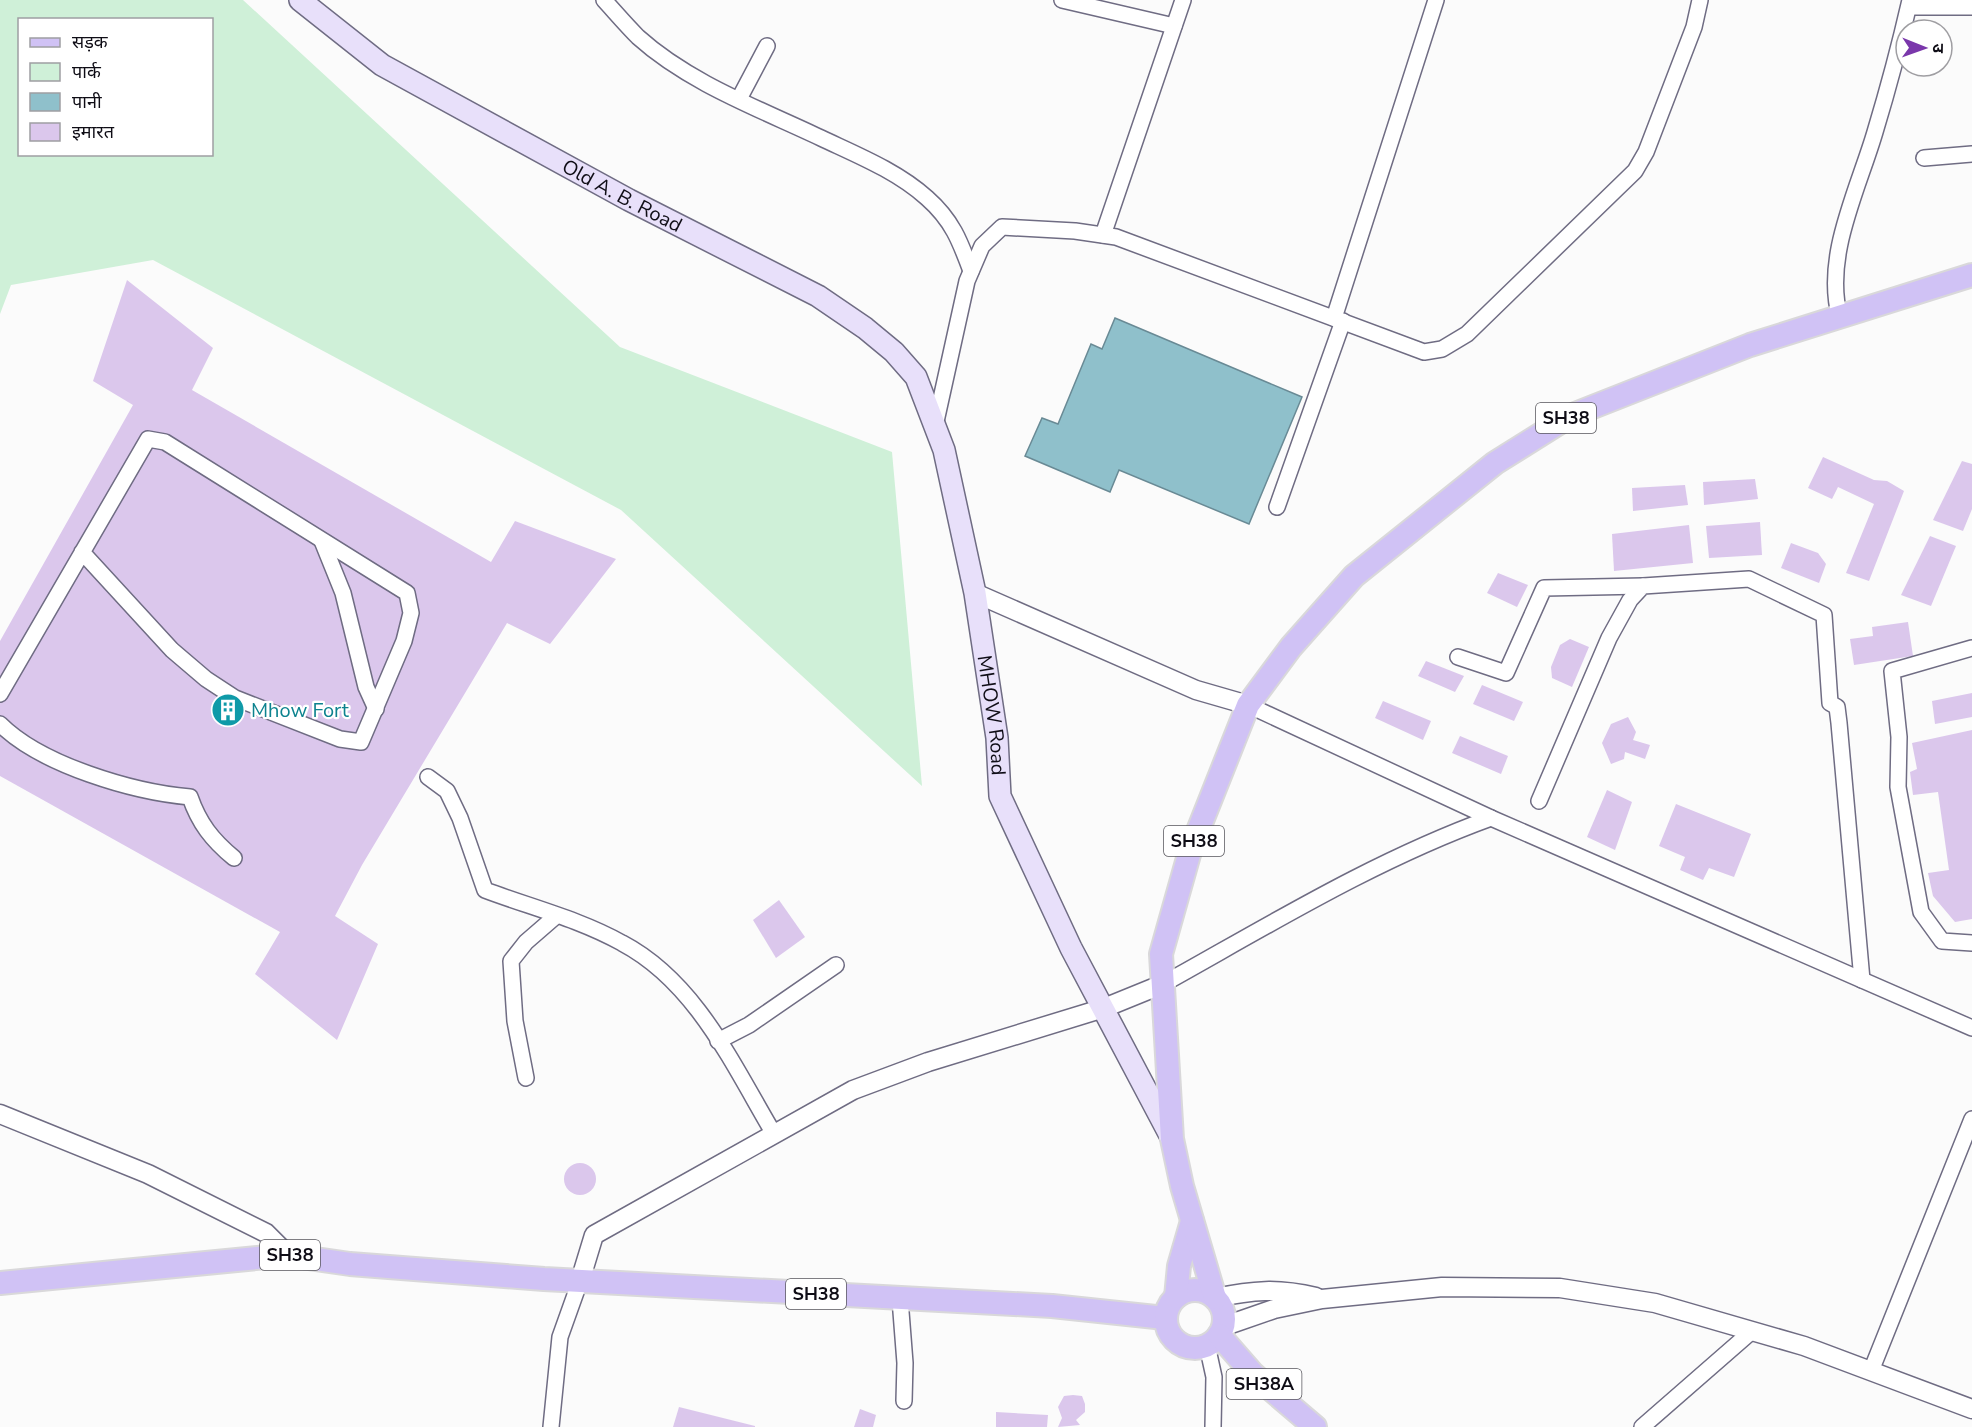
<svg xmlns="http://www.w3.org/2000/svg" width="1972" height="1427" viewBox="0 0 1972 1427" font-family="'Nunito Sans','Noto Sans Devanagari',sans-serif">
<rect width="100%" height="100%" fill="#fbfbfb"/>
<path fill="#cff0d8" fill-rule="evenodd" d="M0,0H243L620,347L892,452L922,786L621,510L153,260L11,285L0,314ZM20,20H212V154H20Z"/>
<path fill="#8fc0cb" stroke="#698a95" stroke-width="1.5" d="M1115,318L1302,397L1249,524L1119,470L1110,492L1025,456L1042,418L1058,424L1091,344L1102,349Z"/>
<g fill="#dbc7ec">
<path d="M127,280L213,348L192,390L491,562L515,521L616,559L550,644L507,623L362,865L335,916L378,944L337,1040L255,974L280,932L0,776V641L133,405L93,381Z"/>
<path d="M1823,457L1874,480L1887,481L1904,491L1869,581L1846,573L1874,504L1838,487L1832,499L1808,488Z"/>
<path d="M1962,461L1972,464V509L1963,531L1933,520Z"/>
<path d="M1755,479L1758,499L1704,505L1703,482Z"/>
<path d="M1685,485L1688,505L1633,511L1632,488Z"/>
<path d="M1760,522L1762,555L1709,558L1706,526Z"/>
<path d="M1689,525L1693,563L1614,571L1612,534Z"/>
<path d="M1930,536L1956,546L1931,606L1901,595Z"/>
<path d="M1791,543L1818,553L1826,564L1819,583L1781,568Z"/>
<path d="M1498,573L1528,585L1517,607L1487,593Z"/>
<path d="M1908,622L1913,656L1854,665L1850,639L1873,636L1872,627Z"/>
<path d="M1570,639L1589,647L1572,687L1552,678L1551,667L1560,645Z"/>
<path d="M1426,661L1464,676L1455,692L1418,676Z"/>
<path d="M1482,685L1523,702L1514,721L1473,704Z"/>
<path d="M1972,693V717L1935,724L1932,701Z"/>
<path d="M1383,701L1431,721L1423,740L1375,718Z"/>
<path d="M1628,717L1636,732L1633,740L1650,745L1645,759L1625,752L1624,759L1611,764L1602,743L1611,724Z"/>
<path d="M1972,730V919L1955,922L1933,896L1928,873L1949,870L1938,792L1913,795L1910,772L1917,769L1912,743Z"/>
<path d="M1460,736L1508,756L1501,774L1452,753Z"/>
<path d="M1607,790L1632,802L1615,850L1587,837Z"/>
<path d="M1676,804L1751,834L1734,877L1709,868L1703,880L1680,870L1685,857L1659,846Z"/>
<path d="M779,900L805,937L776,958L753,920Z"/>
<circle cx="580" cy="1179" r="16"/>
<path d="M1073,1395L1082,1396L1085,1404V1412L1076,1420L1080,1425L1058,1427L1062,1418L1058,1407L1064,1396Z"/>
<path d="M679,1407L755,1426V1427H673Z"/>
<path d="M860,1409L876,1415L873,1427H854Z"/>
<path d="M996,1412L1048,1415L1047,1427H996Z"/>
</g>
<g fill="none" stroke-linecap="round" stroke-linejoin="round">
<g stroke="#6f6c83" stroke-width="18">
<g id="minor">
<path d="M604,0C615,12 626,25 638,37C689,83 760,109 821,138C857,155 897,171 927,198C952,220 960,241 971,271"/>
<path d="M1062,0L1174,26"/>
<path d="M1909,7H1972"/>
<path d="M739,99L767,46"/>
<path d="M1924,158L1972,154"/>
<path d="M1103,235L1183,0"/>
<path d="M1334,318L1436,0"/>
<path d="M1840,318C1823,257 1858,190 1875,132C1888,89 1900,44 1910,0"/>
<path d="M935,426L967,281L982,246L1002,227L1075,231L1116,237L1424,352L1442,349L1467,334L1635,171L1646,152L1694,27L1700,0"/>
<path d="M1277,507L1343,321"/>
<path d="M322,541L343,593L366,687L376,709"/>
<path d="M1972,648L1892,671L1899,737L1898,787L1921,912L1942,941L1972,943"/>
<path d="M1458,657L1506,673L1544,588L1643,586"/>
<path d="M0,694L148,439L165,442L407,593L411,613L404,641L361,742L340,739L235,698L206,679L172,650L82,552"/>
<path d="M1248,705L1491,818L1972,1028"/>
<path d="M0,724C41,765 133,792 190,797C199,823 212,840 234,858"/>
<path d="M428,777L447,791L460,818L485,890C530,907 579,919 622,943C696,982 733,1065 774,1134"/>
<path d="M1539,801L1609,638L1630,600L1643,586L1749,579L1824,615L1830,703L1837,707L1839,723L1862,980"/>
<path d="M1163,984C1271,924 1375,860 1491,818"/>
<path d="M718,1041L749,1025L836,965"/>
<path d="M526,1078L515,1021L511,961L526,942L556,916"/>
<path d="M900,1299L905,1363L904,1401"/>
<path d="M1207,1345L1214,1377L1213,1427"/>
<path d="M1871,1371L1972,1119"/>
<path d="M551,1427L560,1337L580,1281"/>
<path d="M1642,1427L1752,1331"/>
</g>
</g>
<g stroke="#6f6c83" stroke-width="21">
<g id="tertiary">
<path d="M975,593L1196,690L1248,705"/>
<path d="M0,1114L148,1174L266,1233L288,1255"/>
<path d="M580,1281L594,1235L853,1090L928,1062L1104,1008L1163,984"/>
<path d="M1215,1298C1253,1290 1277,1288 1316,1297"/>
<path d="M1222,1327L1274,1309L1322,1299L1442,1287L1560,1288L1655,1303L1804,1346L1972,1409"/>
</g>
</g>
<g stroke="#6f6c83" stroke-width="24">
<g id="secondary">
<path id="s1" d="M300,0L382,65L629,200L818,296L865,328L894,352L916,377L944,450L975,593L997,738L1000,796L1071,948L1172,1139"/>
</g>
</g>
<g stroke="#d9d8da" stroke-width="26">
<g id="primary">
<path d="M0,1283L288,1255L350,1264L544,1279L1052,1306L1165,1318"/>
<circle cx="1195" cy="1319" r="29"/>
<path d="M1176,1297L1179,1266L1192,1221"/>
<path d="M1215,1298L1182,1186L1172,1139L1161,954L1190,851L1248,705L1291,647L1354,576L1495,463L1570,416L1750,345L1972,275"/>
<path d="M1219,1335L1253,1374L1315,1427"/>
</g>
</g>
<use href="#minor" stroke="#fff" stroke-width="15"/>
<use href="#tertiary" stroke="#fff" stroke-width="18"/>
<use href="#secondary" stroke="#e8e0fa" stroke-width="21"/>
<use href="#primary" stroke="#d0c2f5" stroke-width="22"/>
</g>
<defs>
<g id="building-disc" transform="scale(1.725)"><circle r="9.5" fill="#0f9aa8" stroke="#fff"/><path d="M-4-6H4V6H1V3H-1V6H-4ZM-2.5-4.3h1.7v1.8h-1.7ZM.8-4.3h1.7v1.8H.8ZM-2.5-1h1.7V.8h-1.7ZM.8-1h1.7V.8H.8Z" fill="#fff"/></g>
</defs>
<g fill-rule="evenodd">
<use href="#building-disc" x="228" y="710"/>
</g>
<g text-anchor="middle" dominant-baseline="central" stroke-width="4.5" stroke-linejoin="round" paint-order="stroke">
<g fill="#fff" stroke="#57565c" stroke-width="1.5">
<rect x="1536" y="403" width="60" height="30" rx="4.5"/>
<rect x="1164" y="826" width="60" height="30" rx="4.5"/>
<rect x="260" y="1240" width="60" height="30" rx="4.5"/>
<rect x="786" y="1279" width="60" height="30" rx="4.5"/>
<rect x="1226.5" y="1369" width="75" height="30" rx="4.5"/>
</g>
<g font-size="18" font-weight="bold" fill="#0f0d16">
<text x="1566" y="418">SH38</text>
<text x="1194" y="841">SH38</text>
<text x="290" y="1255">SH38</text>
<text x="816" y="1294">SH38</text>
<text x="1264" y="1384">SH38A</text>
</g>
<g font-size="20" fill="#0f0d16" stroke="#fff">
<text stroke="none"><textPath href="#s1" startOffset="378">Old A. B. Road</textPath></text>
<text stroke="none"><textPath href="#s1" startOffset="1074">MHOW Road</textPath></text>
</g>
<g font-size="20" fill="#0d838f" stroke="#fff" text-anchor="start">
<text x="251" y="710">Mhow Fort</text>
</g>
</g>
<rect x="18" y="18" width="195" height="138" fill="#ffffff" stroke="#9f9ea2" stroke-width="1.5"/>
<rect x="30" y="38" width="30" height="9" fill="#d0c2f5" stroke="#9f9ea2" stroke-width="1.5"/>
<text x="72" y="48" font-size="18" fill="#0f0d16">सड़क</text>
<rect x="30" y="63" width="30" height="18" fill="#cff0d8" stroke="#9f9ea2" stroke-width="1.5"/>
<text x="72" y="78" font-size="18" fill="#0f0d16">पार्क</text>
<rect x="30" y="93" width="30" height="18" fill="#8fc0cb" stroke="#9f9ea2" stroke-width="1.5"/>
<text x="72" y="108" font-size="18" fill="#0f0d16">पानी</text>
<rect x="30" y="123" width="30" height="18" fill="#dbc7ec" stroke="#9f9ea2" stroke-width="1.5"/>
<text x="72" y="138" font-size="18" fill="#0f0d16">इमारत</text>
<g transform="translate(1924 48) rotate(91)"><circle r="28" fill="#ffffff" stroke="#9f9ea2" stroke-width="1.5"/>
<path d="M0-4.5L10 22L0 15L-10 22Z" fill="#7a37ab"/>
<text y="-9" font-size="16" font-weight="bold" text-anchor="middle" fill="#0f0d16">उ</text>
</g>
</svg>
